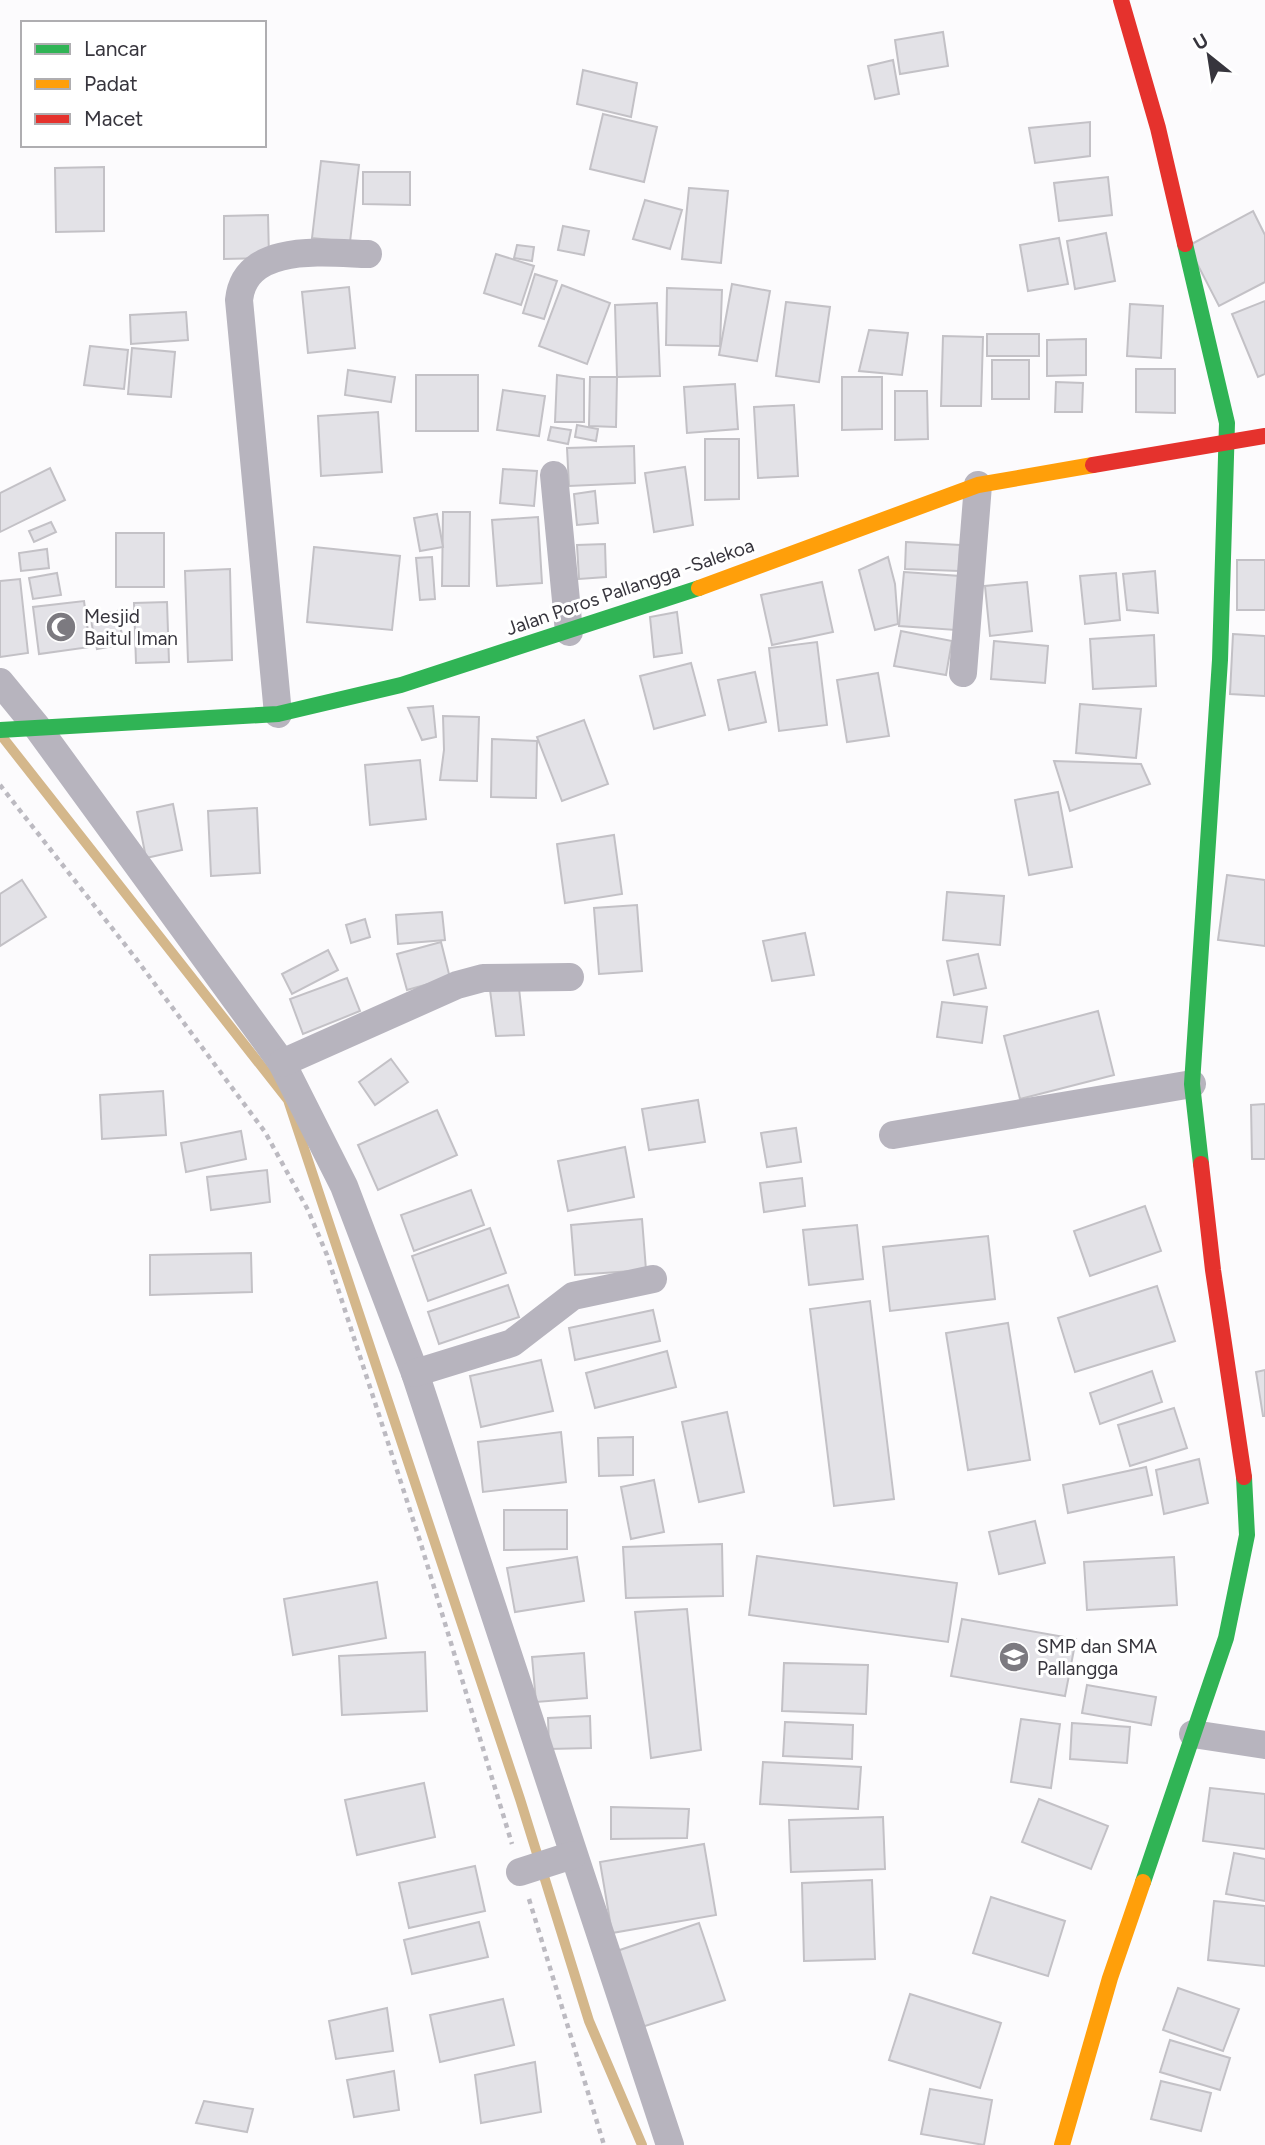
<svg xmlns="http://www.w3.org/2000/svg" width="1265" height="2145" viewBox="0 0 1265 2145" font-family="Figtree,sans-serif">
<rect width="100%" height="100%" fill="#fcfbfd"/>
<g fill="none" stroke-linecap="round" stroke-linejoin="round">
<path stroke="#d4b78b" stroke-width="10" d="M4,739L288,1100L520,1799L589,2021L642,2145"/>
</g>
<g fill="#e3e2e7" stroke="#c3c1c6" stroke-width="2">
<path d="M943,32L948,66L900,74L895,40Z"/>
<path d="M893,60L899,94L875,99L868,66Z"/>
<path d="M583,70L637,83L631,117L577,104Z"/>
<path d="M603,114L657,127L644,182L590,169Z"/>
<path d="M1090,122V156L1035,163L1029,128Z"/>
<path d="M321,161L359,165L350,242L312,238Z"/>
<path d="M104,167V231L56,232L55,168Z"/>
<path d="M363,172H410V205L363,204Z"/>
<path d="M1108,177L1112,215L1059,221L1054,183Z"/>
<path d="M689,188L728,191L721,263L682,259Z"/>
<path d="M645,200L682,210L670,249L633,239Z"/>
<path d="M1253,211L1265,235V282L1219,306L1188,246Z"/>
<path d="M268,215L269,258L224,259V216Z"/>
<path d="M563,226L589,231L584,255L558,250Z"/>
<path d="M1106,233L1115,281L1075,289L1067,241Z"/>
<path d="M1059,238L1068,284L1028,291L1020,245Z"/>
<path d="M517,245L534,247L532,261L514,258Z"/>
<path d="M496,254L534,266L521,305L484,293Z"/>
<path d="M535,274L557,281L544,319L523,313Z"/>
<path d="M732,284L770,291L757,361L719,355Z"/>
<path d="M562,285L610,303L587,364L539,346Z"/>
<path d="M349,287L355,348L308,353L302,292Z"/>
<path d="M667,288L722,290L720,346L666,345Z"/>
<path d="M1265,301V374L1258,377L1232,314Z"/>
<path d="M786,302L830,307L819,382L776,376Z"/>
<path d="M657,303L660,376L617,377L615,305Z"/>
<path d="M1130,304L1163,306L1161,358L1127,356Z"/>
<path d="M186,312L188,340L131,344L130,315Z"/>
<path d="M869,330L908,333L902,375L859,371Z"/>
<rect x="987" y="334" width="52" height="22"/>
<path d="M943,336L983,337L981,406H941Z"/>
<path d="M1086,339V375L1047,376V340Z"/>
<path d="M90,346L128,350L124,389L84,385Z"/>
<path d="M132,348L175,352L171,397L128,394Z"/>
<rect x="992" y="360" width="37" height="39"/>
<path d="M1136,369H1175V413L1136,412Z"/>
<path d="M348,370L395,377L391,402L345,395Z"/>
<rect x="416" y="375" width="62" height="56"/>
<path d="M557,375L584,379V422H555Z"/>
<path d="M590,377H617L616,427L589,426Z"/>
<path d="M842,377H882V429L842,430Z"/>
<path d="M1056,382L1083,383L1082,412H1055Z"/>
<path d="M735,384L738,429L687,433L684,387Z"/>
<path d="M503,390L545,396L539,436L497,430Z"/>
<path d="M895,391H927L928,439L895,440Z"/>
<path d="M794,405L798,476L758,478L754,407Z"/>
<path d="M378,412L382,472L321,476L318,416Z"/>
<path d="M577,425L598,429L596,441L575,437Z"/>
<path d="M551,427L571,430L568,444L548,440Z"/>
<path d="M705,439H739V499L705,500Z"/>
<path d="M634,446L635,483L569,486L567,448Z"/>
<path d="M685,467L693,525L654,532L645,473Z"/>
<path d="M50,468L65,500L0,532V493Z"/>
<path d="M503,469L537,471L534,506L500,503Z"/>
<path d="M595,491L598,523L577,525L574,494Z"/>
<path d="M443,512H470L469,586H442Z"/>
<path d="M437,514L443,547L420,551L414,518Z"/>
<path d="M538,517L542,583L497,586L492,520Z"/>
<path d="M51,522L56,532L34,542L29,531Z"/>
<rect x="116" y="533" width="48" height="54"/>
<path d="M906,542L960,545L959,571L905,569Z"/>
<path d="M605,544L606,577L579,579L577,545Z"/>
<path d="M314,547L400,556L392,630L307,622Z"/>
<path d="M47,549L49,568L21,571L19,553Z"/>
<path d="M432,557L435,599L420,600L416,558Z"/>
<path d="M888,557L895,584L898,624L875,630L859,570Z"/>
<rect x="1237" y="560" width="28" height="50"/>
<path d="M230,569L232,660L188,662L185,571Z"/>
<path d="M1155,571L1158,613L1127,610L1123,574Z"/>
<path d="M904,572L960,576L956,630L899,626Z"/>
<path d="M57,573L61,595L33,599L29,578Z"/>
<path d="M1116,573L1120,620L1085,624L1080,576Z"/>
<path d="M20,579L28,653L0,657V581Z"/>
<path d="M822,582L833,632L772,645L761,595Z"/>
<path d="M1027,582L1032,631L990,636L985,586Z"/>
<path d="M84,601L90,647L39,654L33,607Z"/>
<path d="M167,602L169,662L136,663L134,603Z"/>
<path d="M117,611L124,644L97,649L90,616Z"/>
<path d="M677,612L682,653L654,657L650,617Z"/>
<path d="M901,631L952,641L946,675L894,666Z"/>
<path d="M1233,634L1265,636V696L1230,694Z"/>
<path d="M1154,635L1156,686L1093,689L1090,639Z"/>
<path d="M994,641L1048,646L1045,683L991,679Z"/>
<path d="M817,642L827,725L779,731L769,648Z"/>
<path d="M691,663L705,715L654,729L640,676Z"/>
<path d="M755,672L766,722L729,730L718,680Z"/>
<path d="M878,673L889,736L847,742L837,680Z"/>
<path d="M1080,704L1141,709L1136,758L1076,753Z"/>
<path d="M433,706L436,737L422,740L408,708Z"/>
<path d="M443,716L479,717L477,781L440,780L444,750Z"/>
<path d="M584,720L608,784L562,801L537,737Z"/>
<path d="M492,739L537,741L536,798L491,797Z"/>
<path d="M420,760L426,819L370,825L365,765Z"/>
<path d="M1054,761L1141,764L1150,784L1070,811Z"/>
<path d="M1058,792L1072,867L1029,875L1015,800Z"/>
<path d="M173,804L182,850L146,858L137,812Z"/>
<path d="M257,808L260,873L211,876L208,811Z"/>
<path d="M614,835L622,894L565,903L557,844Z"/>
<path d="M1227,875L1265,880V946L1218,940Z"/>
<path d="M22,880L46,917L0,946V894Z"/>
<path d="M947,892L1004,896L1000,945L943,940Z"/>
<path d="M637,905L642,971L599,974L594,908Z"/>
<path d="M442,912L445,940L398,944L396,915Z"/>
<path d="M365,919L370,937L351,943L346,925Z"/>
<path d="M805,933L814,975L772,981L763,941Z"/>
<path d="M441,942L450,978L407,990L397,954Z"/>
<path d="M328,950L338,970L292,994L282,974Z"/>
<path d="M978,954L986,988L954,995L947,961Z"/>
<path d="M347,978L360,1011L303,1034L290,999Z"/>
<path d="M519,988L524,1035L496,1036L490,990Z"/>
<path d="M942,1002L987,1007L982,1043L937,1037Z"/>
<path d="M1098,1011L1114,1075L1020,1099L1004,1036Z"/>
<path d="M391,1059L408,1082L375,1105L359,1082Z"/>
<path d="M163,1091L166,1135L102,1139L100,1095Z"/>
<path d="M698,1100L705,1142L649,1150L642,1109Z"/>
<path d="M1265,1104V1159H1252L1251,1105Z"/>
<path d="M437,1110L457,1155L378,1190L358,1145Z"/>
<path d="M796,1128L801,1162L767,1167L761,1133Z"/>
<path d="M241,1131L246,1159L186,1172L181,1143Z"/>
<path d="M625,1147L634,1197L568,1211L558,1161Z"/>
<path d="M267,1170L270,1202L211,1210L207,1177Z"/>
<path d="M802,1178L805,1206L764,1212L760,1183Z"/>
<path d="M471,1190L484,1225L414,1251L401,1215Z"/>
<path d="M1145,1206L1161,1251L1090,1276L1074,1231Z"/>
<path d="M642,1219L646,1270L575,1275L571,1225Z"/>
<path d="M857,1225L863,1279L809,1285L803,1230Z"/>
<path d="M490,1228L506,1273L428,1301L412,1256Z"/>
<path d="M988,1236L995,1299L890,1311L883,1247Z"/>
<path d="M251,1253L252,1292L150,1295V1255Z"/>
<path d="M508,1285L519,1317L439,1344L428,1312Z"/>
<path d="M1157,1286L1175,1341L1075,1372L1058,1318Z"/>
<path d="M870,1301L894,1499L834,1506L810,1309Z"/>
<path d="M653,1310L660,1341L575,1360L569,1328Z"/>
<path d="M1008,1323L1030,1460L968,1470L946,1333Z"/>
<path d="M667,1351L676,1387L595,1408L586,1373Z"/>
<path d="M541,1360L553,1411L481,1427L470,1376Z"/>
<path d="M1265,1370V1416H1263L1256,1372Z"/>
<path d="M1152,1371L1162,1402L1100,1424L1090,1393Z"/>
<path d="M1174,1408L1187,1448L1130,1466L1118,1425Z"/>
<path d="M727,1412L744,1492L699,1502L682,1422Z"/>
<path d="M561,1432L566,1482L483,1492L478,1442Z"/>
<path d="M633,1437V1475L599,1476L598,1438Z"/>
<path d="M1199,1459L1208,1503L1164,1514L1156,1470Z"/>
<path d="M1146,1467L1152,1495L1068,1513L1063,1485Z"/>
<path d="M654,1480L664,1532L631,1539L621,1487Z"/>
<path d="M504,1510H567V1549L504,1550Z"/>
<path d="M1035,1521L1045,1563L999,1574L989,1532Z"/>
<path d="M722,1544L723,1596L626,1598L623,1547Z"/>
<path d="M757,1556L957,1583L948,1642L749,1615Z"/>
<path d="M577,1557L584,1601L515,1612L507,1568Z"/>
<path d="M1174,1557L1177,1605L1087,1610L1084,1562Z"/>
<path d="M377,1582L386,1638L293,1655L284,1599Z"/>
<path d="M687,1609L701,1750L651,1758L635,1612Z"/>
<path d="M962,1619L1076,1639L1065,1696L951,1676Z"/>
<path d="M425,1652L427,1711L342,1715L339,1656Z"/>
<path d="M584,1653L587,1698L536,1702L532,1657Z"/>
<path d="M784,1663L868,1665L866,1714L782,1711Z"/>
<path d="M1087,1685L1156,1697L1151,1725L1082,1713Z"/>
<path d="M590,1716L591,1748L549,1749L548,1718Z"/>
<path d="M1021,1719L1060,1724L1051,1788L1011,1782Z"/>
<path d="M785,1722L853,1725L852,1759L783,1756Z"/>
<path d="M1072,1723L1130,1727L1127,1763L1070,1759Z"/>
<path d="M763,1762L861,1767L858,1809L760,1804Z"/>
<path d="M424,1783L435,1837L357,1855L345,1800Z"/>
<path d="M1210,1788L1265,1794V1849L1203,1841Z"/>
<path d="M1039,1799L1108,1826L1091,1869L1022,1842Z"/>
<path d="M611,1807L689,1809L687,1838L611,1839Z"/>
<path d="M883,1817L885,1869L791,1872L789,1820Z"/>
<path d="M704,1844L716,1915L612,1933L600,1862Z"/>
<path d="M1234,1853L1265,1859V1901L1226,1894Z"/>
<path d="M475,1866L485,1911L409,1928L399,1883Z"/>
<path d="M872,1880L875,1959L804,1961L802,1883Z"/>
<path d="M991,1897L1065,1921L1048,1976L973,1953Z"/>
<path d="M1214,1901L1265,1906V1966L1208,1960Z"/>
<path d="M479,1922L488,1957L412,1974L404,1940Z"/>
<path d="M699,1923L725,2000L642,2027L617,1951Z"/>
<path d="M1178,1988L1239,2009L1223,2051L1163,2030Z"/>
<path d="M910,1994L1001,2023L980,2088L889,2060Z"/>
<path d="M503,1999L514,2045L440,2062L430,2015Z"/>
<path d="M387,2008L393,2051L336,2059L329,2021Z"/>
<path d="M1170,2040L1230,2058L1220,2090L1160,2072Z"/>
<path d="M535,2062L541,2112L481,2123L475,2075Z"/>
<path d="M394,2071L399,2110L354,2117L347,2080Z"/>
<path d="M1161,2081L1211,2093L1201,2131L1151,2119Z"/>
<path d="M930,2089L992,2100L984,2145L921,2134Z"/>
<path d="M204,2101L253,2109L247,2132L196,2123Z"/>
</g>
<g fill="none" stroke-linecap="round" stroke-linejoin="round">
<g stroke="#bcbac1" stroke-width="4.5" stroke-dasharray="5 5" stroke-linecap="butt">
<path d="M0,785L137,960L265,1132L308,1210L327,1255L420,1541L512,1844"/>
<path d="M529,1899L604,2145"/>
</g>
<g stroke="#b7b4be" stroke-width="28">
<path d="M554,475L569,632"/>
<path d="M963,673L978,485"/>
<path d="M0,682L37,727L282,1063L344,1186L415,1373L670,2145"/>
<path d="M278,714L239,300C245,242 326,253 368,254"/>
<path d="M282,1063L457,985L483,978L570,977"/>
<path d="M893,1135L1192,1084"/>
<path d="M415,1373L512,1343L573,1296L653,1279"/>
<path d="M1193,1734L1265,1745"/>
<path d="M520,1872L573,1855"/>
</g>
<g stroke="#30b455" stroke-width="16">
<path d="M1185,244L1227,423L1220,660L1192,1084L1201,1164"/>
<path d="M0,730L278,714L401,685L699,588"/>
<path d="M1143,1882L1226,1638L1247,1535L1244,1477"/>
</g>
<g stroke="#ff9f0a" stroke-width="16">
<path d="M699,588L978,485L1093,465"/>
<path d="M1062,2145L1110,1978L1143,1882"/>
</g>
<g stroke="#e5322d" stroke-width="16">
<path d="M1121,0L1158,128L1185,244"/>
<path d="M1093,465L1265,436"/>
<path d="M1201,1164L1213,1270L1244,1477"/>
</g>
</g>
<defs>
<g id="mosque-disc" transform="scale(1.575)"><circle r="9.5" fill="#7c7a80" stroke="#fff"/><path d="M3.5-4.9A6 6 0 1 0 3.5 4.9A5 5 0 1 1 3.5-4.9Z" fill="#fff"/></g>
<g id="school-disc" transform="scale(1.575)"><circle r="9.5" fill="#7c7a80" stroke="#fff"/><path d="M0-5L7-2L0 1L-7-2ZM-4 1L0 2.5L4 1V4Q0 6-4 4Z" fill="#fff"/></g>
</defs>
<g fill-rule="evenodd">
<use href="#mosque-disc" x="61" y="627"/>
<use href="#school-disc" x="1014" y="1657"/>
</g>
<g text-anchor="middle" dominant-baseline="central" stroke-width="6" stroke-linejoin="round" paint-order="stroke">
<g font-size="19" fill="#37353d" stroke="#fff">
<text transform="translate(630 587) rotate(-19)">Jalan Poros Pallangga -Salekoa</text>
</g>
<g font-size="19" fill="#37353d" stroke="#fff" text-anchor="start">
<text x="84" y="616">Mesjid<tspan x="84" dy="22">Baitul Iman</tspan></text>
<text x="1037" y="1646">SMP dan SMA<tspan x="1037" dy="22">Pallangga</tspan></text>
</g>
</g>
<rect x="21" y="21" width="245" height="126" fill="#ffffff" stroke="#afaeb1" stroke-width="2"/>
<rect x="35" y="44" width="35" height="10" fill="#30b455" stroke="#afaeb1" stroke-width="2"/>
<text x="84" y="56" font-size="21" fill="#37353d">Lancar</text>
<rect x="35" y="79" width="35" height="10" fill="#ff9f0a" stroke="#afaeb1" stroke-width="2"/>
<text x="84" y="91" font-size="21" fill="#37353d">Padat</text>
<rect x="35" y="114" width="35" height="10" fill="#e5322d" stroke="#afaeb1" stroke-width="2"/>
<text x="84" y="126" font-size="21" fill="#37353d">Macet</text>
<g transform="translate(1209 56) rotate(330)" stroke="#ffffff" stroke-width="5" paint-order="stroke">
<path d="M0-5L12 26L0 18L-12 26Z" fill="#37353d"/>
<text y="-10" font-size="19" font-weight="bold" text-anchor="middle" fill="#37353d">U</text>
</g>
</svg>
